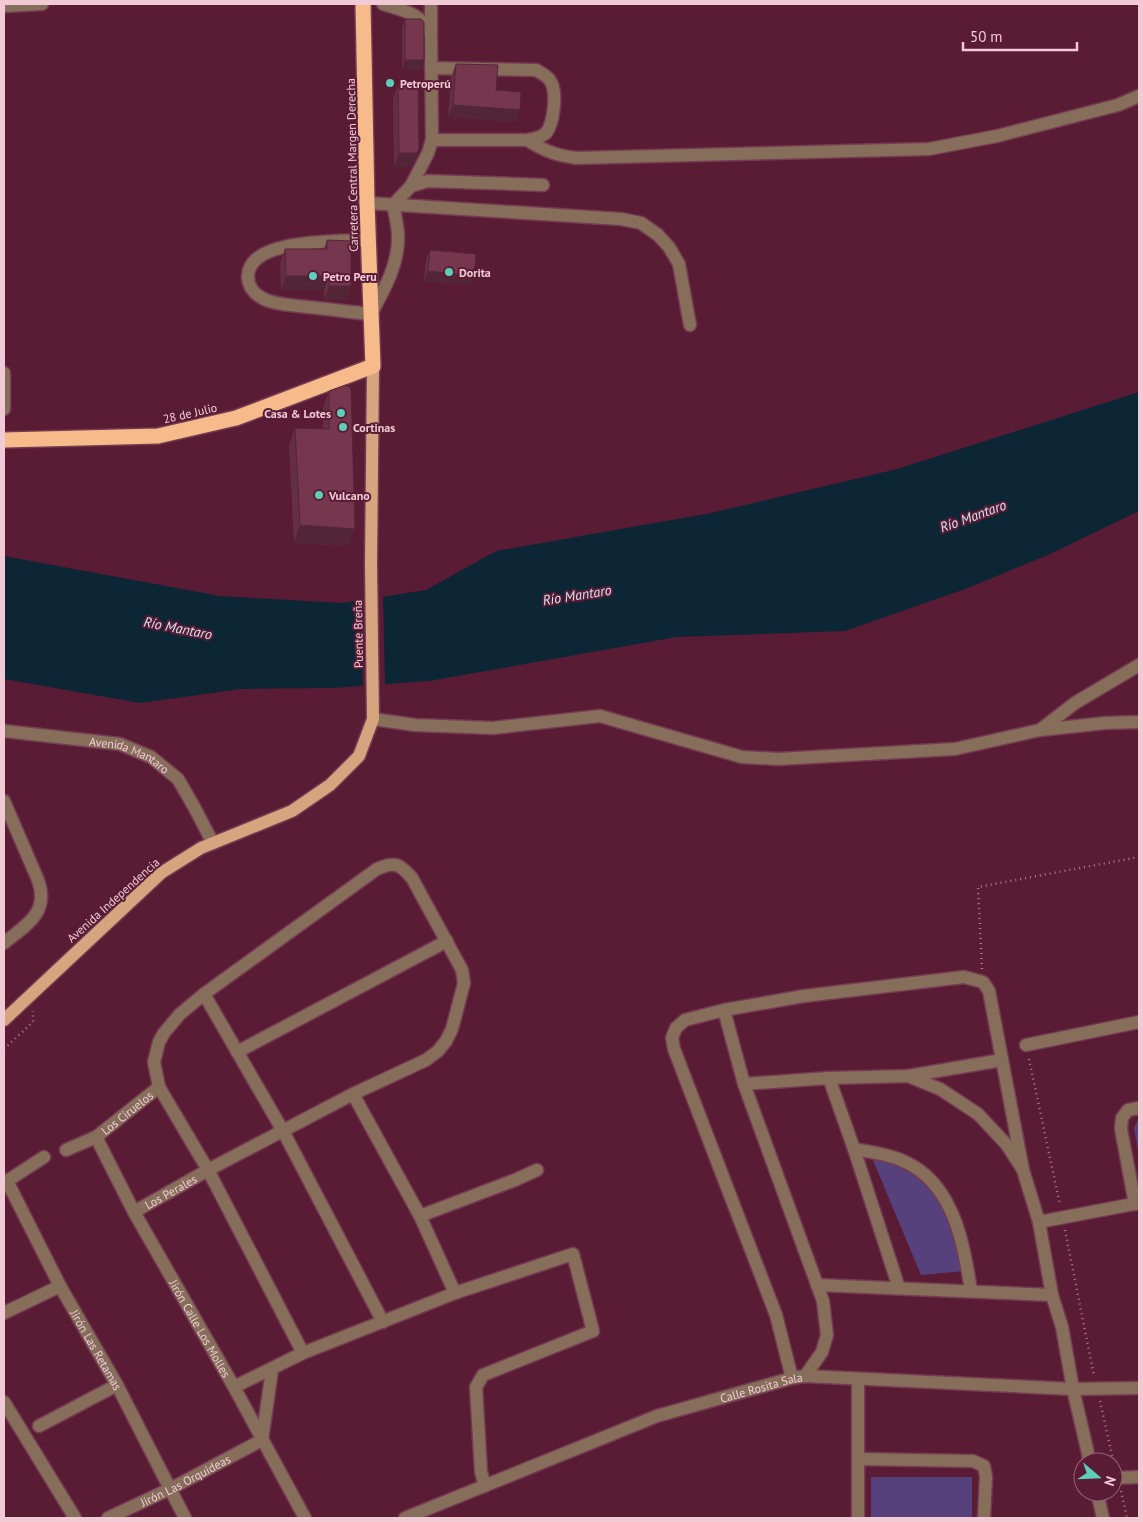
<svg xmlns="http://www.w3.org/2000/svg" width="1143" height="1522" viewBox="0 0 1143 1522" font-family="'PT Sans',sans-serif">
<rect width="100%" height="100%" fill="#591c34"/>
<g fill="#56417c">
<path d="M1139,1118V1155L1134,1128Z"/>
<path d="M870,1153C881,1157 893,1160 903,1165C949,1185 954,1228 965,1271L921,1275Z"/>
<rect x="871" y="1477" width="101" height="41"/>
</g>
<path fill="#0d2636" d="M1139,392V511L1048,555L965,589L845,631L677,637L429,681L333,688L241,689L140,703L4,679V556L220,596L342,603L426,590L496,551L711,513L897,469Z"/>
<path fill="#591c34" d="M383,594L385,687L363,688L360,598Z"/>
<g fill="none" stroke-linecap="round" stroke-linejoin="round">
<g stroke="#743b51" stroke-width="15">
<g id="minor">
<path d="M383,4C404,11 419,12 431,33L432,140L428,153L411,186"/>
<path d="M4,6L42,4"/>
<path d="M431,31V4"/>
<path d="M431,68L536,70C541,73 548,76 551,82C557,93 554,123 546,133C540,138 534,139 527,140H432"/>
<path d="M527,140C545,151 555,155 576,158L929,149L997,136L1118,105L1139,96"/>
<path d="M367,203L621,219L641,223L658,235L669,247L679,264L690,325"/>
<path d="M369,240C341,242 246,237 248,278C249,289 255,295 266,300C278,305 293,305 307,307C328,309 350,312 371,314C384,290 399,264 398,236C398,226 395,215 393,205L411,186L428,181L543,185"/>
<path d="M4,373V409"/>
<path d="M373,719L415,725L493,728L600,716L742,757L778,759L955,749L1040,730L1105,723L1139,722"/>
<path d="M1040,730L1075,703L1139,665"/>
<path id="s1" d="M4,731L120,744L151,757L178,779L193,805L213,843"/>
<path d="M4,801L38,880C50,913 26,925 4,943"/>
<path d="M204,994L283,1131L383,1322"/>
<path d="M724,1010L744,1084L823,1301L827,1335L822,1352L805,1376"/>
<path d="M1026,1045L1139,1022"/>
<path d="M237,1052L447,941"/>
<path d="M908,1076L1002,1060"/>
<path d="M829,1078L854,1149L899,1288"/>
<path d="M744,1084L829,1078L908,1076L940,1089L978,1114L1007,1145L1023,1170L1039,1222L1052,1295L1062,1327L1073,1389L1090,1462"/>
<path d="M353,1094L420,1216L455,1293"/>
<path id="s2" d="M96,1137L134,1212L234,1387L305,1518"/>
<path d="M854,1149C870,1152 888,1154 903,1161C953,1182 964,1243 971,1291"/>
<path id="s3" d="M66,1150L96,1137L159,1087"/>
<path id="s4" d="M7,1181L60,1286L117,1385L185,1518"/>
<path d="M4,1183L44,1157"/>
<path d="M1135,1204L1121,1129L1122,1118L1128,1110L1139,1108"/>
<path id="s5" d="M134,1212L208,1170L353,1094L426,1060L438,1051L446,1041L452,1029L464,983L462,970L412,878C400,864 395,861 377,869L204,994L180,1014L164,1033L159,1042L154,1062L159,1087L208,1170L303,1353"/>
<path d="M420,1216L515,1180L537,1170"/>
<path d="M1039,1222L1139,1203"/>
<path d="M817,1285L1052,1295"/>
<path d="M4,1313L60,1286"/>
<path d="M792,1378L776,1315L674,1049L672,1038L676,1028L685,1020L724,1010L804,996L964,977L983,982L989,991L1023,1170"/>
<path d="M858,1379V1518"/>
<path d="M234,1387L303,1353L455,1293L573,1254L593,1331L483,1375L476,1387L481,1472L485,1486"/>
<path d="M4,1402L75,1518"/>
<path d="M39,1426L117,1385"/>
<path d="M858,1459L973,1461L984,1466L986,1477L984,1518"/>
<path d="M1113,1478L1139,1477"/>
<path d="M1097,1492L1103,1518"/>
<path id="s6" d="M108,1518L170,1489L262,1440L272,1370"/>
<path id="s7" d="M405,1518L657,1416L792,1378L805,1376L1073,1389L1139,1388"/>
</g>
</g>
<g stroke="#743b51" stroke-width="15">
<path id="major" d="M4,1020L161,873L201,848L292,811L330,785L359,756L373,719L371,565L373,366"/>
</g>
<g stroke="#743b51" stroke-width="18">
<path id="highway" d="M4,440L158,436L236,418L373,366L367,203L363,4"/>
</g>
<g stroke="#ac7b8c" stroke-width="2.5" stroke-dasharray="1 4" stroke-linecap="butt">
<path d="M982,969L978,887L1139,857"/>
<path d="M4,1049L33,1022V1011"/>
<path d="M1029,1059L1060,1205"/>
<path d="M1065,1230L1094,1376"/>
<path d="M1100,1401L1114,1464"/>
<path d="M1121,1491L1127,1518"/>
</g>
<use href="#minor" stroke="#866e5b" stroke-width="12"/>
<use href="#major" stroke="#d6a47e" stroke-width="12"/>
<use href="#highway" stroke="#f6ba8b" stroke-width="15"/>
</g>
<g fill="#652f43">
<path d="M405,19L424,60L420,70L402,69V28Z"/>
<path d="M456,64L496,90L520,110L515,122L448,117L451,77Z"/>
<path d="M398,85L419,149L412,167H394L393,99Z"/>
<path d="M327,240L351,286L346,300H324V290H281L280,263L285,249H324Z"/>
<path d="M430,250L471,285L424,281L426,259Z"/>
<path d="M329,391L348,546L294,543L289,446L295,428L323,429V408Z"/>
</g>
<g fill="#532637">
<path d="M405,60H424L420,70L402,69Z"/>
<path d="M453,105L520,110L515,122L448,117Z"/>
<path d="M419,149L412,167H394L399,153Z"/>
<path d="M428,271L474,276L471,285L424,281Z"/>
<path d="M286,276H329L324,290H281Z"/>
<path d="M329,286H351L346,300H324Z"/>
<path d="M300,525L355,529L348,546L294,543Z"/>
</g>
<g fill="#76374e" stroke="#532637">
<path d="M405,19H421L424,22V60H405Z"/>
<path d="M456,64L498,65L496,90L521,92L520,110L453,105Z"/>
<path d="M418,84L419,149L417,153H399L398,85Z"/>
<path d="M327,240L351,241V286H329V276H286L285,249H327Z"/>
<path d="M430,250L476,254L474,276L428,271Z"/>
<path d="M346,385L351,389L355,529L300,525L295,428L329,429V391Z"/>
</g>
<g fill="#5dceb9" stroke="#591c34" stroke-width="2">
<circle cx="390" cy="83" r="5"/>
<circle cx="449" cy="272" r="5"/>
<circle cx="313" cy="276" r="5"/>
<circle cx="341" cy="413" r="5"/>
<circle cx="343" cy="427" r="5"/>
<circle cx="319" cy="495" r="5"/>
</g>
<g text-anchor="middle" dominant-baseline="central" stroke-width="4" stroke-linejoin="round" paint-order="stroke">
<g font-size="12" font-weight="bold" fill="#f1cad5" stroke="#591c34" text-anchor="start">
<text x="400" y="83">Petroperú</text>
<text x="459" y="272">Dorita</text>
<text x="323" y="276">Petro Peru</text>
<text x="331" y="413" text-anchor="end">Casa &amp; Lotes</text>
<text x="353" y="427">Cortinas</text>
<text x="329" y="495">Vulcano</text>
</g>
<g font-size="12" fill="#f1cad5" stroke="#591c34">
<text transform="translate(352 165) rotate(-91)">Carretera Central Margen Derecha</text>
<text transform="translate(190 413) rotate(-13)">28 de Julio</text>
<text transform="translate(358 634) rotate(-91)">Puente Breña</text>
<text stroke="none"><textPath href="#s1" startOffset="129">Avenida Mantaro</textPath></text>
<text transform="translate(113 900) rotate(-42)">Avenida Independencia</text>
<text stroke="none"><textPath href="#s3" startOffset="72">Los Ciruelos</textPath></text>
<text stroke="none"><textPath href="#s5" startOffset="42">Los Perales</textPath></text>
<text stroke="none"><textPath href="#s2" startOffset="218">Jirón Calle Los Molles</textPath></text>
<text stroke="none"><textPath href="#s4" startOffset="191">Jirón Las Retamas</textPath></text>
<text stroke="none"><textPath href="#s7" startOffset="380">Calle Rosita Sala</textPath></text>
<text stroke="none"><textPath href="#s6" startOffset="86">Jirón Las Orquideas</textPath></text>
</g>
<g font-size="14" font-style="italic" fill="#d1e4f1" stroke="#591c34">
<text transform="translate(973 516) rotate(-20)">Río Mantaro</text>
<text transform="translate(577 595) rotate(-9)">Río Mantaro</text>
<text transform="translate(178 628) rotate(11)">Río Mantaro</text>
</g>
</g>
<rect width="1143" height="1522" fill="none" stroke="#f1cad5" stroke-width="10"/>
<g transform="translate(1098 1477) rotate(109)"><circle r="24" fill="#591c34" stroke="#966274"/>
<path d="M0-4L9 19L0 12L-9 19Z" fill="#5dceb9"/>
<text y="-8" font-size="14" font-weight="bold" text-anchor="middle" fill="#f1cad5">N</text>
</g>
<path d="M963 42v8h114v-8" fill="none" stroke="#f1cad5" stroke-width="2.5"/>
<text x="970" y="42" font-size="15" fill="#f1cad5" stroke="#591c34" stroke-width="4" paint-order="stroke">50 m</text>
</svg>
